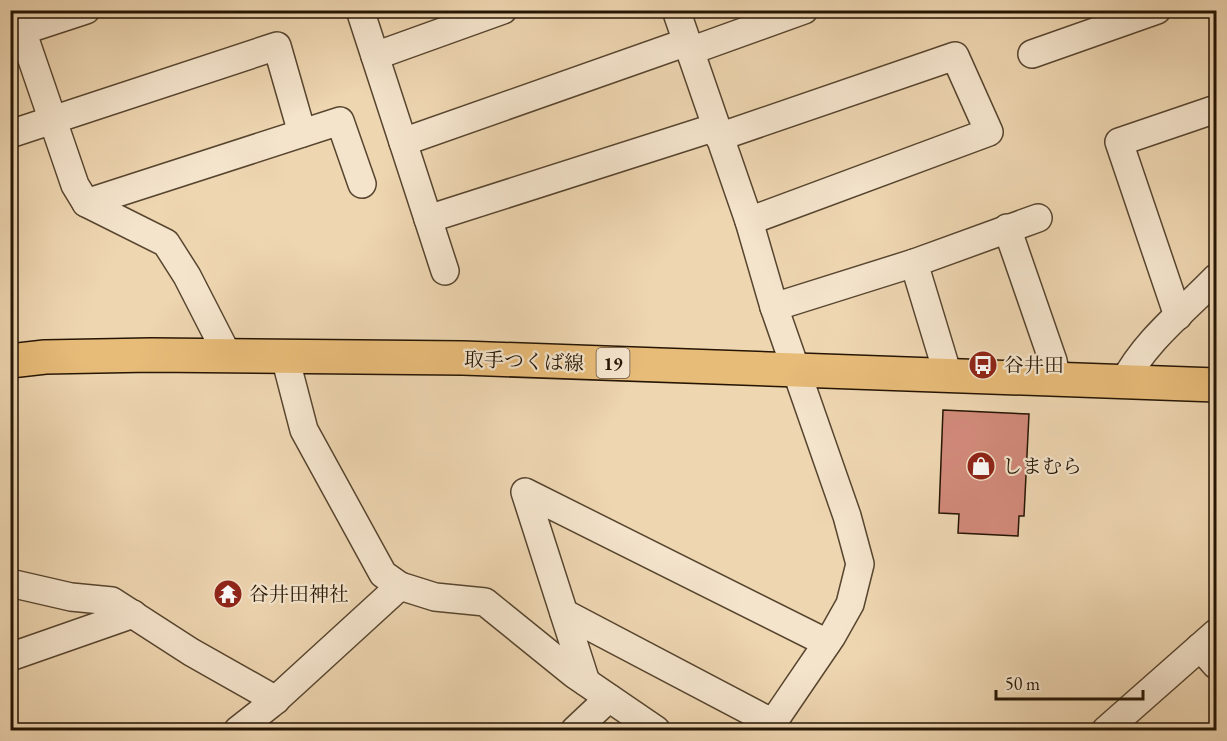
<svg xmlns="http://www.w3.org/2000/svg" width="1227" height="741" viewBox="0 0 1227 741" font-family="'EB Garamond','Noto Serif JP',serif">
<rect width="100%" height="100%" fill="#eed6b1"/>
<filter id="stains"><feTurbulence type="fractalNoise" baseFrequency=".00333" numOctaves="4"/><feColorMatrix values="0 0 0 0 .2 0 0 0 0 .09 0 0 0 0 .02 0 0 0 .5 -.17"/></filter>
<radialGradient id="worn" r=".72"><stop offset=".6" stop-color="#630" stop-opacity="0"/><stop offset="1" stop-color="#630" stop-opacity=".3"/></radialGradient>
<path fill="#d28a7a" stroke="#251504" stroke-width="1.5" d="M943,410L1029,414L1024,516H1019L1018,536L958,533L959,514L939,513Z"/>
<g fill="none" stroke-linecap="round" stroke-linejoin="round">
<g stroke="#57452f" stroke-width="30">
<g id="minor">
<path d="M15,10L75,185L86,203L166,243L187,276L228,356"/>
<path d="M360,10L445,271"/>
<path d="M676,10L749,221L774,307L847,516L860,564L850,604L832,636L768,730"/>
<path d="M22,31L86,10"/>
<path d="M690,51L804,10"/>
<path d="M1032,54L1157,10"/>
<path d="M375,56L503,10"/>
<path d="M10,134L277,46L302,133"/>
<path d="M719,137L955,56L989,132L749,221"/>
<path d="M403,142L687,42"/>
<path d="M86,203L340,121L362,184"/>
<path d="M428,219L716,127"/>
<path d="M1007,228L1053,361L1057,380"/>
<path d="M914,263L948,375"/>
<path d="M774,307L914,263L1038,218"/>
<path d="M1178,316L1119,142L1216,109"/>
<path d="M285,357L304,430L383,574L400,586L435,597L485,602L574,674L656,730"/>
<path d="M1124,382C1145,341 1184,311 1216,278"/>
<path d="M10,583L71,597L112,601L191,652L276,700"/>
<path d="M564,613L773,723"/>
<path d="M1200,647L1216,665"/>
<path d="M10,657L133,614"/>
<path d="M586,682L525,492L827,643"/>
<path d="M238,730L271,704L400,586"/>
<path d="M575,730L609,698"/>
<path d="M1106,730L1216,633"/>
</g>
</g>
<g stroke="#251504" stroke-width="36">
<path id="major" d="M10,361L45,357L151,355L463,358L1216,385"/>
</g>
<use href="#minor" stroke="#f4e4cc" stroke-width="27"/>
<use href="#major" stroke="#e7bb78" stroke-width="33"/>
</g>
<defs>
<g id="bus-disc" transform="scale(1.5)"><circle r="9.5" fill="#8f2418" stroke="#f4e4cc"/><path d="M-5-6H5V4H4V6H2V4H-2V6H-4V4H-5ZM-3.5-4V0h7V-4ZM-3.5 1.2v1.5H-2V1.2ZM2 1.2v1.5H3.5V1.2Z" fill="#fff"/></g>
<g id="shop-disc" transform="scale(1.5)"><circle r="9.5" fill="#8f2418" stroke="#f4e4cc"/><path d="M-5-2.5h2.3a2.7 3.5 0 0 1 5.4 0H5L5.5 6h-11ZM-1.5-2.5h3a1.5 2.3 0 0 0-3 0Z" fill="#fff"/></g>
<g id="temple-disc" transform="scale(1.5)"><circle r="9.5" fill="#8f2418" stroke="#f4e4cc"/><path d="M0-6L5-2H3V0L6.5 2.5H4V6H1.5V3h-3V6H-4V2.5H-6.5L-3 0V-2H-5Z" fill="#fff"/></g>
</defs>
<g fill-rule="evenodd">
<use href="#bus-disc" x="983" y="365"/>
<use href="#shop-disc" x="981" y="466"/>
<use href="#temple-disc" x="228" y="594"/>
</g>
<g text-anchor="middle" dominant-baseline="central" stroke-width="4.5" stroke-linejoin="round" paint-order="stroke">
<rect fill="#f4e4cc" stroke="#635340" stroke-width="1.5" x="596.5" y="348" width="33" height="30" rx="4.5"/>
<g font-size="18" font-weight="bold" fill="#251504">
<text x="613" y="363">19</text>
</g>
<g font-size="20" fill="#251504" stroke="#f4e4cc">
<text transform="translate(524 361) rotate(2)">取手つくば線</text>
</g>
<g font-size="20" fill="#251504" stroke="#f4e4cc" text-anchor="start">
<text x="1004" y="365">谷井田</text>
<text x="1002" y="466">しまむら</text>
<text x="249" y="594">谷井田神社</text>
</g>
</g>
<rect width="1227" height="741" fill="none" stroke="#eed6b1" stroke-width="36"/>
<rect x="12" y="12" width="1203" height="717" fill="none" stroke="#251504" stroke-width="3"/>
<rect x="18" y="18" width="1191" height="705" fill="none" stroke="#251504" stroke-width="1.5"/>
<path d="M996 690v9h147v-9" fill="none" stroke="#251504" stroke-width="3"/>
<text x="1005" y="690" font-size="18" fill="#251504" stroke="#f4e4cc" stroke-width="4.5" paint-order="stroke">50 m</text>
<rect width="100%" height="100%" filter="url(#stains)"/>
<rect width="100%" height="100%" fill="url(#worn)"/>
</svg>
